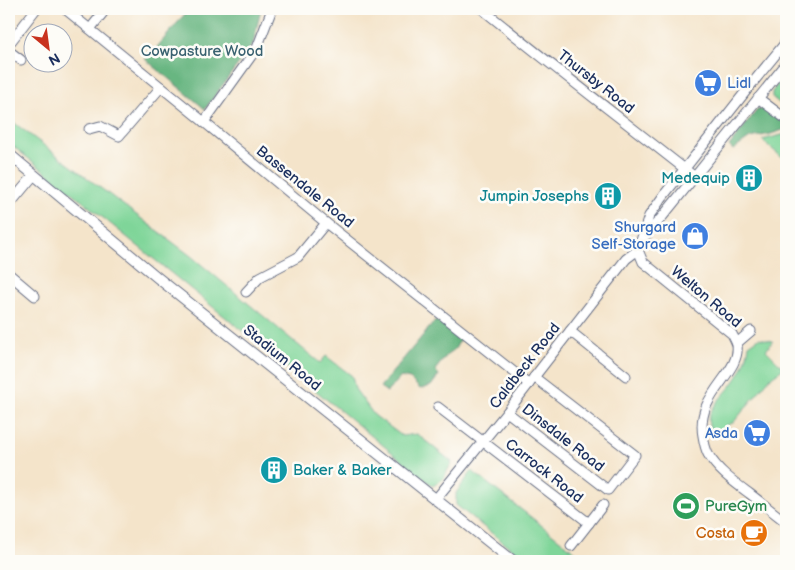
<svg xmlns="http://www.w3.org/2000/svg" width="795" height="570" viewBox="0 0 795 570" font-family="'Balsamiq Sans',sans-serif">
<rect width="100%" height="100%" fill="#fdfcf7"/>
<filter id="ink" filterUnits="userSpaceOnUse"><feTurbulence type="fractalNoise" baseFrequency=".02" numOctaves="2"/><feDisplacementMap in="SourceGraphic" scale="10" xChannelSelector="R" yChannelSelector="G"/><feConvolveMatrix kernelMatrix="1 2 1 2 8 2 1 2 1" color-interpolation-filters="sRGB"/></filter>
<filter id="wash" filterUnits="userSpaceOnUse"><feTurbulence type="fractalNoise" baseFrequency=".0096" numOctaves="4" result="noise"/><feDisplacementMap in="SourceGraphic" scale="20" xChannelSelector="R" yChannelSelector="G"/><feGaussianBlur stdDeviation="1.12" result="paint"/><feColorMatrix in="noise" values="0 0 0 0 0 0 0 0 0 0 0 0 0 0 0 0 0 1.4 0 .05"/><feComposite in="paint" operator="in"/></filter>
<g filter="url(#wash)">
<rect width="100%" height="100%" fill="#f4e4ca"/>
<g fill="#7fd599" stroke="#4d827c">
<path d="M786,72V109L772,97V92Z"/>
<path d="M9,119L191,256L320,363L326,356L352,376L355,389L374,415L402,436L417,434L452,462L443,479L433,486L112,225L9,143Z"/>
<path d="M786,134V161L762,140Z"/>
<path d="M759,338L773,341L766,350L784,368L770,378L733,423L729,424L717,435C715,433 713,432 711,429C700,414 727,393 734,382C742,371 747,359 749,345Z"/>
<path d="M472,471L587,561H527L456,505V493Z"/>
</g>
<g fill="#67b681" stroke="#417270">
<path d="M189,9H261L253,44L205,109L145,59L158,46Z"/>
<path d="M763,109L769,110L786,124V129L771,134L750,138L733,150L729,146L757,110Z"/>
<path d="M438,321L446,325L461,338L455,349L447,355L435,370L439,375L431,386L420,389L410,379L401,377L387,392L380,387L434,322Z"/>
</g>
</g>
<g filter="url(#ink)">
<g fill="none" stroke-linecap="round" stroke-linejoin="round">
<g stroke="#676e84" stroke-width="11">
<g id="minor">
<path d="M65,9L204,122L326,223L529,384"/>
<path d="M482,9C552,66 624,121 695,177"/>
<path d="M90,29L106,9"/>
<path d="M9,44L36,9"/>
<path d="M9,51L21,60"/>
<path d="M758,98L786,119"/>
<path d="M204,122L257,48L272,9"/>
<path d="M89,129L100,126L119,136L161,87"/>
<path d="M9,205L34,175"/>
<path d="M645,236L663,216L786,64"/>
<path d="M638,250L643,262L732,334C734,338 736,341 737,345C741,374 695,394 703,436C704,442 705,448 708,454C718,471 734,482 750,494C762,503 774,513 786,522"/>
<path d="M9,274L35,296"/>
<path d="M246,292L260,277L298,257L326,223"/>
<path d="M570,331L626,376"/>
<path d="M737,343L751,331"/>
<path d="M438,407L589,523L603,505"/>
<path d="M507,412L608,490L635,455L534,377"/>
<path d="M435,500L507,412L626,259L638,250L649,216L664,195L750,86L786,42"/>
<path d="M571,546L589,523"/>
</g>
</g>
<g stroke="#676e84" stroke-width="12">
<path id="tertiary" d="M9,154L158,278L513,561"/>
</g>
<use href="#minor" stroke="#fff" stroke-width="9"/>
<use href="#tertiary" stroke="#fff" stroke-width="10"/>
</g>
</g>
<defs>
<g id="supermarket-disc" transform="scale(1.4375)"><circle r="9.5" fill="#3f7fe0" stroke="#fdfcf7"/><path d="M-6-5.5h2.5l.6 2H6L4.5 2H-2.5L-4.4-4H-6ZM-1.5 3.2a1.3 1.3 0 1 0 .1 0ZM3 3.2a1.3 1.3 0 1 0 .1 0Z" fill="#fff"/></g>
<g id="building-disc" transform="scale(1.4375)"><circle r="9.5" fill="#0f9aa8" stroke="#fdfcf7"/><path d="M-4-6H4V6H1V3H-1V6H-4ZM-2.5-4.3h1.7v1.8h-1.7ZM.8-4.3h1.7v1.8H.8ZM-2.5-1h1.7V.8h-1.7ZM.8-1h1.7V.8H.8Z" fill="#fff"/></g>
<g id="shop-disc" transform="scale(1.4375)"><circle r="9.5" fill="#3f7fe0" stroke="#fdfcf7"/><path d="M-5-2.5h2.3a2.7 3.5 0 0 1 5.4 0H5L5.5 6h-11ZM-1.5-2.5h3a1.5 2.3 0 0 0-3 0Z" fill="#fff"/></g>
<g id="stadium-disc" transform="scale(1.4375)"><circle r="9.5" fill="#2e9e5b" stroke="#fdfcf7"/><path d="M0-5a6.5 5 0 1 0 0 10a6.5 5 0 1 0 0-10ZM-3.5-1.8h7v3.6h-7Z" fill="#fff"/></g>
<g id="cafe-disc" transform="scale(1.4375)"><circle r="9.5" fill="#e8710a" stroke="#fdfcf7"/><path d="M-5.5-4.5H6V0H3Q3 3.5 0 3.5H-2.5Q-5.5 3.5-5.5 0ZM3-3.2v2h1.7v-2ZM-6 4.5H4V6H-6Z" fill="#fff"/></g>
</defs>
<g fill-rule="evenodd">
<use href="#supermarket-disc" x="708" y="83"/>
<use href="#building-disc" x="749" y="178"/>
<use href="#building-disc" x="608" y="196"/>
<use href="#shop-disc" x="695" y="236"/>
<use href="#supermarket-disc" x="757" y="433"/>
<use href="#building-disc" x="274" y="470"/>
<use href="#stadium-disc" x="686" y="506"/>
<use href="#cafe-disc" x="754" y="533"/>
</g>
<g text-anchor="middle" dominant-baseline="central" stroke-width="5" stroke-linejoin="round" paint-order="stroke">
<g font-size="15" fill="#396170" stroke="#fdfcf7">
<text x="202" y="51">Cowpasture Wood</text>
</g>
<g font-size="15" fill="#1b2f5e" stroke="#fdfcf7">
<text transform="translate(596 82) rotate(38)">Thursby Road</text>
<text transform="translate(305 187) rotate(39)">Bassendale Road</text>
<text transform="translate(706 297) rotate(40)">Welton Road</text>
<text transform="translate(282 358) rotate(39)">Stadium Road</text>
<text transform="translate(525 366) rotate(-52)">Caldbeck Road</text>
<text transform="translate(563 438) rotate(38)">Dinsdale Road</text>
<text transform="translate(544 471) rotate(38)">Carrock Road</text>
</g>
<g font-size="15" fill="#366cbe" stroke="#fdfcf7" text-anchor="end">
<text x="727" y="83" text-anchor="start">Lidl</text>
<text x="676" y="227">Shurgard<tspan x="676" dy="17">Self-Storage</tspan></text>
<text x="738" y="433">Asda</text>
</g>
<g font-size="15" fill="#0d838f" stroke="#fdfcf7" text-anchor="end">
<text x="730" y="178">Medequip</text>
<text x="589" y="196">Jumpin Josephs</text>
<text x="293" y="470" text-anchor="start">Baker &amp; Baker</text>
</g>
<g font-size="15" fill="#27864d" stroke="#fdfcf7" text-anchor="start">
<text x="705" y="506">PureGym</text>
</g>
<g font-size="15" fill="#c56008" stroke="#fdfcf7" text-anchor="end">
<text x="735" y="533">Costa</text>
</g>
</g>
<rect width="795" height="570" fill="none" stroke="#fdfcf7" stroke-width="30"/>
<g transform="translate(48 48) rotate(151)"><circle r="24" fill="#fdfcf7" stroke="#a3aaba"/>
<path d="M0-4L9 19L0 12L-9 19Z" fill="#c8321e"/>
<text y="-8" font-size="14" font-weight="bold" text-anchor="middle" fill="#1b2f5e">N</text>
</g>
</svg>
